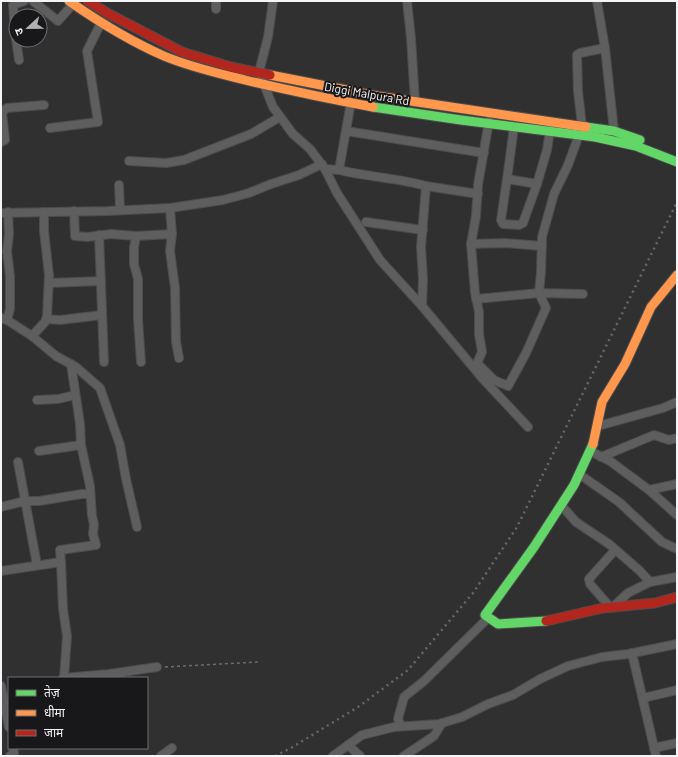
<svg xmlns="http://www.w3.org/2000/svg" width="678" height="757" viewBox="0 0 678 757" font-family="Barlow,'Noto Sans Devanagari',sans-serif">
<rect width="100%" height="100%" fill="#313031"/>
<g fill="none" stroke-linecap="round" stroke-linejoin="round">
<g stroke="#4c4b4d" stroke-width="10">
<g id="street">
<path d="M33,1L58,21L73,4"/>
<path d="M273,1L268,37L259,72L273,107L293,134L310,149L325,169L337,193L380,260L422,306L483,379L528,427"/>
<path d="M407,1L411,38L415,102"/>
<path d="M597,1L605,48L614,131"/>
<path d="M216,9V1"/>
<path d="M19,60L15,32L13,5L24,1"/>
<path d="M582,126L578,91L577,55L580,53L605,48"/>
<path d="M514,127L507,179L537,184L547,150L550,130"/>
<path d="M50,128L98,122L87,51L101,23"/>
<path d="M346,131L484,153"/>
<path d="M1,142L5,140L2,112L7,108L44,105"/>
<path d="M129,161L166,163L184,160L251,134L280,117"/>
<path d="M325,169L339,170L351,102"/>
<path d="M339,170C368,177 398,178 426,186L421,247L423,279L422,306"/>
<path d="M507,179L501,220L503,224L519,225L523,223L537,184"/>
<path d="M119,185L120,210"/>
<path d="M426,186L478,194"/>
<path d="M170,208L172,234L170,251L175,288L176,342L179,358"/>
<path d="M74,211L75,236L87,237L111,234L136,236L172,234"/>
<path d="M1,213L108,211L170,208L223,200L249,193L271,184L299,175L322,164"/>
<path d="M366,222L423,230"/>
<path d="M99,235L104,362"/>
<path d="M136,236L134,247V264L138,279V319L141,362"/>
<path d="M471,244L505,243L542,246"/>
<path d="M49,283L101,281"/>
<path d="M476,299L539,293L583,294"/>
<path d="M1,318L7,320L32,336L56,356L76,367L100,388L120,445L126,479L137,527"/>
<path d="M46,319L60,320L102,315"/>
<path d="M7,320L10,309V276L7,251L9,234L8,212"/>
<path d="M32,336L45,322L47,317L49,275L44,231V212"/>
<path d="M477,363L494,380L508,386L526,353L546,308L539,293L541,272L542,237L554,194L568,165L579,135"/>
<path d="M475,368L482,352L479,334V312L475,293L471,244L476,216L478,185L489,121"/>
<path d="M37,400L58,399L75,395"/>
<path d="M598,426L663,408L677,402"/>
<path d="M39,451L81,445"/>
<path d="M590,451L610,461L649,490L677,515"/>
<path d="M601,457L654,435L669,440L677,438"/>
<path d="M18,462L37,565"/>
<path d="M579,474L619,502L662,542L677,549"/>
<path d="M649,490L677,484"/>
<path d="M561,505L576,522L609,544L640,571L650,582"/>
<path d="M1,507L25,501H39L82,494H90"/>
<path d="M61,562L60,550L96,545L93,534L94,524L92,516L90,486L81,445L80,424L71,364"/>
<path d="M1,571L61,562L63,609L67,636L64,678"/>
<path d="M610,607L590,584L589,579L615,550"/>
<path d="M613,607L628,593L650,582L677,577"/>
<path d="M632,653L656,756"/>
<path d="M63,678L109,674L157,667"/>
<path d="M1,686L9,727"/>
<path d="M643,698L677,690"/>
<path d="M401,726L398,719L404,697L424,681L488,618"/>
<path d="M348,745L360,756"/>
<path d="M654,748L677,743"/>
<path d="M10,756L14,753L13,748"/>
<path d="M161,756L172,748"/>
<path d="M333,756L362,735L394,727L439,724L462,717L488,704L513,695L540,679L568,666L602,657L628,654L677,644"/>
<path d="M404,756L434,736L442,723"/>
</g>
</g>
<g stroke="#4c4b4d" stroke-width="11">
<g id="fast">
<path d="M373,107L461,120L595,137L636,146L677,162"/>
<path d="M586,127L614,131L640,140"/>
<path d="M546,621L498,624L485,615L534,547L574,485L593,444"/>
</g>
</g>
<g stroke="#4c4b4d" stroke-width="11">
<g id="slow">
<path d="M69,1C99,22 130,41 164,56C190,67 217,73 245,80C287,90 330,99 373,107"/>
<path d="M270,75L377,96L586,127"/>
<path d="M593,444L602,402L625,364L651,307L677,275"/>
</g>
</g>
<g stroke="#4c4b4d" stroke-width="11">
<g id="jam">
<path d="M88,1L107,13L182,52L231,67L270,75"/>
<path d="M546,621L603,608L655,603L677,597"/>
</g>
</g>
<path stroke="#6d6d6d" stroke-width="1.5" stroke-dasharray="3 3" stroke-linecap="butt" d="M165,667L258,662"/>
<use href="#street" stroke="#5e5e5e" stroke-width="8"/>
<use href="#fast" stroke="#63d668" stroke-width="9"/>
<use href="#slow" stroke="#ff974d" stroke-width="9"/>
<use href="#jam" stroke="#b3261e" stroke-width="9"/>
<path stroke="#686768" stroke-width="2.5" stroke-dasharray="2 4" stroke-linecap="butt" d="M275,756L291,748L358,707L408,670L473,593L517,527L677,202"/>
</g>
<g text-anchor="middle" dominant-baseline="central" stroke-width="4" stroke-linejoin="round" paint-order="stroke">
<g font-size="12" fill="#f5f4f6" stroke="#181719">
<text transform="translate(367 93) rotate(10)">Diggi Malpura Rd</text>
</g>
</g>
<rect width="678" height="757" fill="none" stroke="#f5f4f6" stroke-width="4"/>
<rect x="8" y="677" width="140" height="72" fill="#181719" stroke="#706f71"/>
<rect x="16" y="690" width="20" height="6" fill="#63d668" stroke="#706f71"/>
<text x="44" y="697" font-size="12" fill="#f5f4f6">तेज़</text>
<rect x="16" y="710" width="20" height="6" fill="#ff974d" stroke="#706f71"/>
<text x="44" y="717" font-size="12" fill="#f5f4f6">धीमा</text>
<rect x="16" y="730" width="20" height="6" fill="#b3261e" stroke="#706f71"/>
<text x="44" y="737" font-size="12" fill="#f5f4f6">जाम</text>
<g transform="translate(28 28) rotate(248)"><circle r="19" fill="#181719" stroke="#706f71"/>
<path d="M0-3L7 15L0 10L-7 15Z" fill="#b0afb1"/>
<text y="-6" font-size="11" font-weight="bold" text-anchor="middle" fill="#f5f4f6">उ</text>
</g>
</svg>
